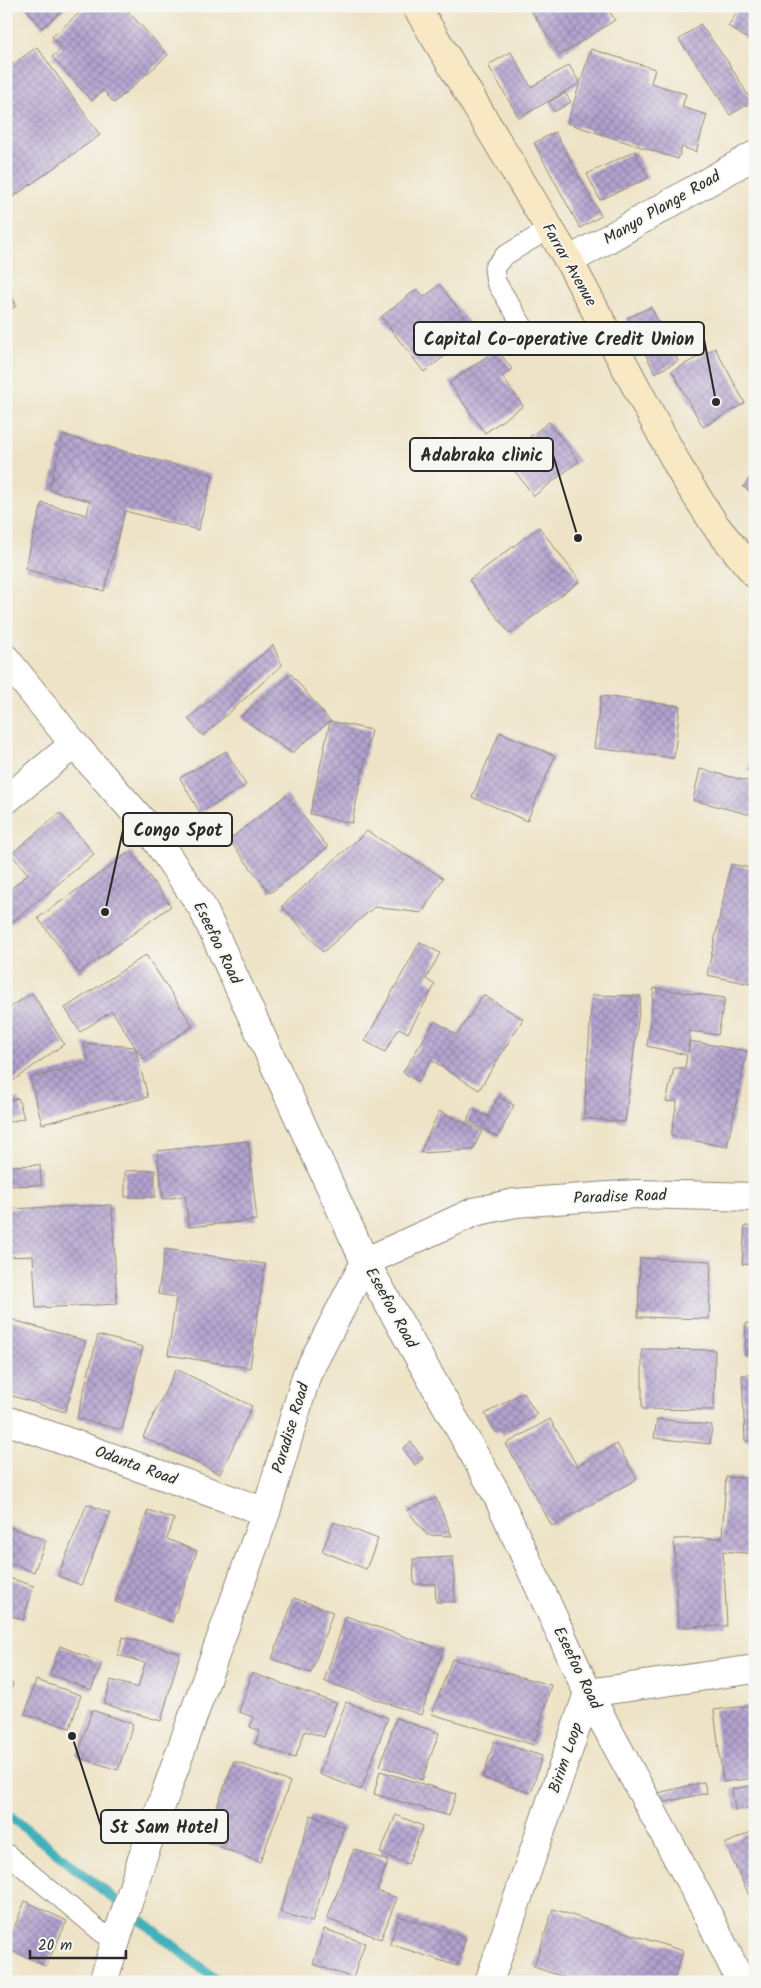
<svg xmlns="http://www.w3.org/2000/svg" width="761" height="1988" viewBox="0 0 761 1988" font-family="Kalam,sans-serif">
<defs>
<pattern id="building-cross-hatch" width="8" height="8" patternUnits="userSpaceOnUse" patternTransform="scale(1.25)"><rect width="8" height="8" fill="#b2a2cf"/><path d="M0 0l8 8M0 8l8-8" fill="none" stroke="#9184a8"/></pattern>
</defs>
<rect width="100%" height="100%" fill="#f6f6f2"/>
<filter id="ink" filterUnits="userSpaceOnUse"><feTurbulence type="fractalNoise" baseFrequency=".02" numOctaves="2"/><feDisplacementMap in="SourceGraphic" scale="10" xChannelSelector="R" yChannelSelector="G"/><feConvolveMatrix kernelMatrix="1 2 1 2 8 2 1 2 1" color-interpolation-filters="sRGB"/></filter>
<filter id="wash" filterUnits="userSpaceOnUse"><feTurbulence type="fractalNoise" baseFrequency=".0096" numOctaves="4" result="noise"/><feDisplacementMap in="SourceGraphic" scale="20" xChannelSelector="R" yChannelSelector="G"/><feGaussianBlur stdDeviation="1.12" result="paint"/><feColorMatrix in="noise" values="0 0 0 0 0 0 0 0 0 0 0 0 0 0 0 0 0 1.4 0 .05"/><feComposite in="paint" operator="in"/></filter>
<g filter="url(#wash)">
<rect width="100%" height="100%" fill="#eee3c6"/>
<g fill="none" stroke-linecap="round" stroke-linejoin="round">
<path stroke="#41b0bb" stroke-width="10" d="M6,1813L219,1982"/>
</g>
<g id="blocks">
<g fill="url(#building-cross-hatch)">
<path d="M24,6H68L42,28Z"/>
<path d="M87,6H123L168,55L114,103L103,90L92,101L52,57L62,48L52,37Z"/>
<path d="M528,6H606L615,20L560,55Z"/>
<path d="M741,6H755V44L728,26Z"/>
<path d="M700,24L728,62L752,102L730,115L706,76L679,40Z"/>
<path d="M37,47L100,135L6,202V108L15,102L6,90V69Z"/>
<path d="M591,49L655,69L651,83L686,94L682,107L707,115L696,152L682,147L678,159L567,123Z"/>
<path d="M511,52L531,87L569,65L580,83L519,118L488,65Z"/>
<path d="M565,93L571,102L554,112L549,102Z"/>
<path d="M555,132L601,216L580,228L534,143Z"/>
<path d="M635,151L648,178L600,200L587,174Z"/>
<path d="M6,282L16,306L6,313Z"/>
<path d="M440,285L476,332L424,372L381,317L417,289L424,297Z"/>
<path d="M651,307L678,361L655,373L627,318Z"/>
<path d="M715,348L745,403L703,427L672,371Z"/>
<path d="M497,349L512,369L502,376L523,406L485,433L449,383Z"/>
<path d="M549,422L579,461L534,496L504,457Z"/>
<path d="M63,435L213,475L198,530L125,511L104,591L25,569L42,503L87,515L90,501L49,490Z"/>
<path d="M755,470V495L743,487Z"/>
<path d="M539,527L580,581L510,634L469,580Z"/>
<path d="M273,645L282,665L203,736L188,719Z"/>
<path d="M291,674L330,721L371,730L352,823L310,814L330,721L292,753L240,717Z"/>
<path d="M601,696L680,706L674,758L594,748Z"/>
<path d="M500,732L555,756L527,821L472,797Z"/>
<path d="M754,747H755V772L748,770Z"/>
<path d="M226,751L246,785L200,813L180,778Z"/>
<path d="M700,769L755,783V816L693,800Z"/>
<path d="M286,795L328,847L270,893L229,840Z"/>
<path d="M60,813L94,854L10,924L6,919V893L28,874L11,854Z"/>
<path d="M367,831L443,878L422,913L374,907L323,952L282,906Z"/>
<path d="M131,851L171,906L79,973L38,918Z"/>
<path d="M731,864L755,869V985L707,975Z"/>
<path d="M420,942L440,953L426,979L435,985L408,1033L399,1028L385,1052L365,1041Z"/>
<path d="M146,955L193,1026L143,1059L112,1011L80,1032L65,1008Z"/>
<path d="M654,988L725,998L718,1035L690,1031L688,1052L690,1041L747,1051L727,1147L671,1136L677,1101L666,1102L674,1068H685L687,1055L647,1046Z"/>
<path d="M32,993L64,1044L10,1083L6,1078V1010Z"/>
<path d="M483,995L523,1019L479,1090L431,1060L418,1082L403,1072L435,1021L457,1035Z"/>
<path d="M592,995L641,996L625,1122L584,1118Z"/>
<path d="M83,1043L135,1047L148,1097L42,1124L30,1078L89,1063Z"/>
<path d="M498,1097L514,1105L498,1137L467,1121L472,1109L488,1117Z"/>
<path d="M18,1098L24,1118L6,1123V1102Z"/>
<path d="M439,1111L482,1131L473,1150L420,1153Z"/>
<path d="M248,1141L257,1220L189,1227L185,1196L163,1199L157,1151Z"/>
<path d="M40,1165L41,1185L6,1186V1166Z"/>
<path d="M155,1170V1197H125V1171Z"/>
<path d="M112,1205L117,1304L36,1308L33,1256L6,1257V1209Z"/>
<path d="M745,1226L755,1227V1265L742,1264Z"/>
<path d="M165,1249L265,1264L250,1368L168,1355L176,1297L158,1294Z"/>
<path d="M640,1258L711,1261L709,1319L638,1317Z"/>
<path d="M6,1318L86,1341L65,1412L6,1394Z"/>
<path d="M746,1323L755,1324V1355H745Z"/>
<path d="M98,1335L143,1347L122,1430L77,1418Z"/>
<path d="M642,1349L715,1350L714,1410L642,1409Z"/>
<path d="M176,1369L252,1406L220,1474L143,1437Z"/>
<path d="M742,1375H755V1440L745,1441Z"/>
<path d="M523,1392L537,1415L503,1435L500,1430L496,1433L485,1414Z"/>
<path d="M550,1419L577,1466L617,1444L637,1479L552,1526L506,1444Z"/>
<path d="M657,1419L712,1425L710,1444L654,1438Z"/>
<path d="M411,1442L423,1459L415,1465L403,1448Z"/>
<path d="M726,1477L755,1479V1554L723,1551L727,1626L678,1627L674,1539L722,1538Z"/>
<path d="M436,1498L452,1536L427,1535L407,1510Z"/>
<path d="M87,1504L110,1513L81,1585L58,1576Z"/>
<path d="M148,1510L174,1519L167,1539L197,1551L172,1622L115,1602Z"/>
<path d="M334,1522L378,1539L366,1569L322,1551Z"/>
<path d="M6,1526L46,1540L34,1572L6,1562Z"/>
<path d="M453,1557L455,1602H436L435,1584H414L413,1559Z"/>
<path d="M6,1577L34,1586L23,1620L6,1614Z"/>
<path d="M294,1598L333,1612L311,1673L272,1659Z"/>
<path d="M346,1616L443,1650L421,1715L324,1681Z"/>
<path d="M123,1637L180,1653L161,1721L104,1704L111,1680L138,1688L145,1663L118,1655Z"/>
<path d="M60,1646L102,1663L91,1690L50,1674Z"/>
<path d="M452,1659L551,1685L534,1745L432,1714Z"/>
<path d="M252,1673L336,1703L324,1737L305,1731L295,1758L255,1744L260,1731L250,1727L253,1717L239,1712Z"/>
<path d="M36,1680L81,1695L70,1728L25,1714Z"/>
<path d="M6,1681L13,1684L6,1701Z"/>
<path d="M346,1702L388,1718L361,1790L319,1774Z"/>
<path d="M755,1705V1778L723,1782L714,1710Z"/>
<path d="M92,1710L133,1724L118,1770L77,1757Z"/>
<path d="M396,1718L439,1733L422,1780L380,1766Z"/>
<path d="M494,1741L542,1756L531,1793L483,1778Z"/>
<path d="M234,1761L290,1782L260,1862L204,1841Z"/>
<path d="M380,1771L456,1794L449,1816L374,1794Z"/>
<path d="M704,1782L707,1793L661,1803L658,1793Z"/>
<path d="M755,1785V1807L735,1810L732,1789Z"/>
<path d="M311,1815L344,1827L312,1922L280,1912Z"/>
<path d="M396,1815L423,1826L408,1864L380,1853Z"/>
<path d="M755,1830V1908L725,1844Z"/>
<path d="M354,1849L388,1861L377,1891L397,1898L381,1939L327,1919Z"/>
<path d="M25,1901L67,1921L46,1966L6,1948Z"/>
<path d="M553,1909L683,1951L673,1982H578L534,1967Z"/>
<path d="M399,1916L466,1938L457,1966L390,1944Z"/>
<path d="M324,1929L365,1943L353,1978L313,1964Z"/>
</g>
</g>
</g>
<g filter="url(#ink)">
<use href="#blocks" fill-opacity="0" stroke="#8c8778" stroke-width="1"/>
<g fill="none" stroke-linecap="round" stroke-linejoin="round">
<g stroke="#8c8778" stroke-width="21">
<g id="service">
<path d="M529,336L496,282L494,268L504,256L549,229"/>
<path d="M6,1853L101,1932L116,1941"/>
</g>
</g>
<g stroke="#8c8778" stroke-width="30">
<g id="minor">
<path d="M569,261L755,155"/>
<path d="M6,659L74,744L146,825L202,907L365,1262L496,1493L588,1693L704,1907L741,1982"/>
<path d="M6,800L74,744"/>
<path d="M6,1420L266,1512"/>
<path d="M588,1693L755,1669"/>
<path d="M103,1982L141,1862L266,1512L307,1374L365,1262L474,1212L515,1203L636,1194L755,1197"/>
<path d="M489,1982L588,1693"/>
</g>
</g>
<g stroke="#8c8778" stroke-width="30">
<path id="secondary" d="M416,6L569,261L683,475L715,525L755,574"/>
</g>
<use href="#service" stroke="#fff" stroke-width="19"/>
<use href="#minor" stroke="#fff" stroke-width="28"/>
<use href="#secondary" stroke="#f8e8c3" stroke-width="28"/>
</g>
</g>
<g text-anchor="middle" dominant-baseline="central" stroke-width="4" stroke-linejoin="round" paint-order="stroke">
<g font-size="16" fill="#2b2b2b" stroke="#f6f6f2">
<text transform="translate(662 208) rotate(-30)">Manyo Plange Road</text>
<text transform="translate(569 265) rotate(60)">Farrar Avenue</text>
<text transform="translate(217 943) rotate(64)">Eseefoo Road</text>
<text transform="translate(620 1197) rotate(-2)">Paradise Road</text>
<text transform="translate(391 1308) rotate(61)">Eseefoo Road</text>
<text transform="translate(291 1428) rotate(-73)">Paradise Road</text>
<text transform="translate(136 1466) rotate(20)">Odanta Road</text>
<text transform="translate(577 1668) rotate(64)">Eseefoo Road</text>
<text transform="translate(566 1758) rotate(-71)">Birim Loop</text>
</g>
</g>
<path fill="none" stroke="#2b2b2b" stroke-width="2" d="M716 402L704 339M578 538L553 455M105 912L123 830M72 1736L101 1826"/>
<g fill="#2b2b2b" stroke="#f6f6f2" stroke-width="2">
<circle cx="716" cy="402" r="5"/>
<circle cx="578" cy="538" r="5"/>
<circle cx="105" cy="912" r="5"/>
<circle cx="72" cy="1736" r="5"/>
</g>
<g fill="#f6f6f2" stroke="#2b2b2b" stroke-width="2">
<rect x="414" y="322" width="290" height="33" rx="5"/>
<rect x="410" y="438" width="143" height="33" rx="5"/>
<rect x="123" y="813" width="109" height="33" rx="5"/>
<rect x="101" y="1810" width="127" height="33" rx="5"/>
</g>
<g font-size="18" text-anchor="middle" font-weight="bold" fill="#2b2b2b">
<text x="559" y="345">Capital Co-operative Credit Union</text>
<text x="482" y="461">Adabraka clinic</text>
<text x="178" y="836">Congo Spot</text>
<text x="164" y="1833">St Sam Hotel</text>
</g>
<rect width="761" height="1988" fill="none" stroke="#f6f6f2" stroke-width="25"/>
<path d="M30 1950v8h96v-8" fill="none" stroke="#2b2b2b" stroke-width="2.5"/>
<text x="38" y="1950" font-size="15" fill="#2b2b2b" stroke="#f6f6f2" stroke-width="4" paint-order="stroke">20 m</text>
</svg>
